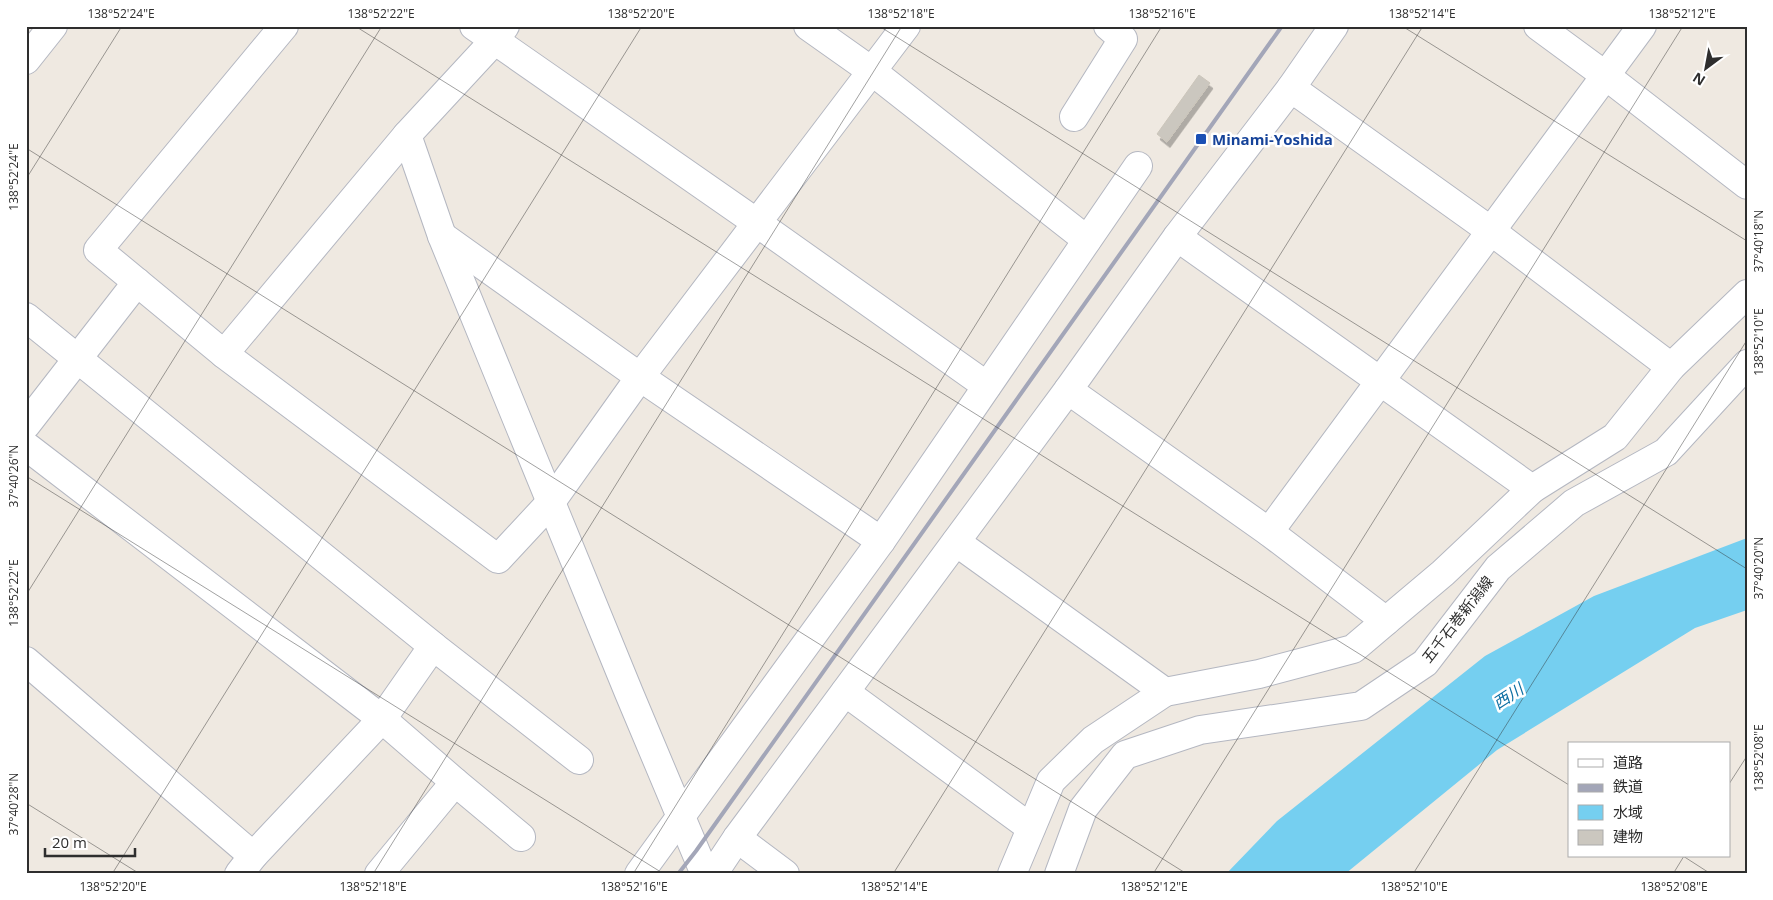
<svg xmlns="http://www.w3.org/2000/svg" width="1773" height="900" viewBox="0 0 1773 900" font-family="'Open Sans','Noto Sans JP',sans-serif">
<defs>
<filter id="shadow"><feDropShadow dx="3" dy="5.5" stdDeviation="0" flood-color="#0004"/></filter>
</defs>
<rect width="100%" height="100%" fill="#efe9e1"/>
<path fill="#75cff0" d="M1747,538V610L1695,628L1497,750L1345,874H1226L1277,821L1485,656L1594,596Z"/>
<path fill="#cbc7bf" stroke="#cbc5ba" filter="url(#shadow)" d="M1199,75L1210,83L1167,142L1157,134Z"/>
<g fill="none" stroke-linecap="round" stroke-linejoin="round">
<g stroke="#b4b7c1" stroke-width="30">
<g id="minor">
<path d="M284,26L98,250L224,354L407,135"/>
<path d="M474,26L757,223L987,386"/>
<path d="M505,26L494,41L407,135L442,236L629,693L705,874"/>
<path d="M808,26L873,72L1087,240"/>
<path d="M1538,26L1606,76L1747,185"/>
<path d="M26,60L53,26"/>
<path d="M1074,117L1123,39L1108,26"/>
<path d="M442,236L640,377L881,541"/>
<path d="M1177,237L1532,489L1615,437L1671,367L1491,231L1291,88"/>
<path d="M26,317L433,646L382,719L253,856L239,874"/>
<path d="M224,354L498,559L551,502L640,377L906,26"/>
<path d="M1671,367L1747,294"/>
<path d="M1068,390L1269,532L1386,621L1443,573L1532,489"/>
<path d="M26,425L137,282"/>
<path d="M26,446L382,719L455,782L521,837"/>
<path d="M1269,532L1642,26"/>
<path d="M956,542L1165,692L1259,674L1353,649L1386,621"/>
<path d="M433,646L579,760"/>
<path d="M26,661L253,856"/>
<path d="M845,692L1031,828"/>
<path d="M737,838L785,874"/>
<path d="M379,874L455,782"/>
<path d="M639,874L881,541L1138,166"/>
<path d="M713,874L737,838L1068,390L1177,237L1291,88L1334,26"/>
<path d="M1012,874L1051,781L1093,740L1165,692"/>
</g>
</g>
<g stroke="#b4b7c1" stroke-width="30">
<path id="secondary" d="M1059,874L1083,809L1125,755L1200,730L1361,706L1425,663L1498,568L1574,503L1666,452L1747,364"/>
</g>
<use href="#minor" stroke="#fff" stroke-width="28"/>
<use href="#secondary" stroke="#fff" stroke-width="28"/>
<path stroke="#a3a6b8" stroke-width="4" d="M678,874L696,851L1282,26"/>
</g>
<path fill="none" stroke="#2e2e2e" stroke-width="1" stroke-opacity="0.45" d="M355,26L1569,785M879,26L1747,569M1402,26L1747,241M26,148L1187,874M26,179L122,26M26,476L664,874M26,595L382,26M1729,784L1747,756M26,803L140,874M1683,856L1711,874M112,874L642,26M373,874L902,26M633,874L1162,26M893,874L1423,26M1153,874L1683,26M1413,874L1747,340M1673,874L1684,856"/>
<rect fill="#1a4fb4" stroke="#fff" stroke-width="2" x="1195" y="133" width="12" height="12" rx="2.5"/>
<g text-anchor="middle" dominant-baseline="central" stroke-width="5" stroke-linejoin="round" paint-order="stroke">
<g font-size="15" font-weight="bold" fill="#164399" stroke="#fff" text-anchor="start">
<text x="1212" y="139">Minami-Yoshida</text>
</g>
<g font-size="15" fill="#2e2e2e" stroke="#fff">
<text transform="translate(1457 619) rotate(-52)">五千石巻新潟線</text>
</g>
<g font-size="16" font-style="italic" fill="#0d6fa3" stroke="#fff">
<text transform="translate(1508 696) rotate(-33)">西川</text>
</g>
</g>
<rect width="1773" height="900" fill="none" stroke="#ffffff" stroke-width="55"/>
<rect x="1568" y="742" width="162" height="115" fill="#ffffff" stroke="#ababab"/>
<rect x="1578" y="759" width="25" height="8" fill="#ffffff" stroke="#ababab"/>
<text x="1613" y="768" font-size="15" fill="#2e2e2e">道路</text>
<rect x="1578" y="784" width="25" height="8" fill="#a3a6b8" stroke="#ababab"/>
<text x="1613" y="792" font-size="15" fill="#2e2e2e">鉄道</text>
<rect x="1578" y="805" width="25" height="15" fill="#75cff0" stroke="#ababab"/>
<text x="1613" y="818" font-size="15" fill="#2e2e2e">水域</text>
<rect x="1578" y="830" width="25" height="15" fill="#cbc7bf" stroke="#ababab"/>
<text x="1613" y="842" font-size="15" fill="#2e2e2e">建物</text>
<g transform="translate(1706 68) rotate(212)" stroke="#ffffff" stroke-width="4" paint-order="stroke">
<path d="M0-4L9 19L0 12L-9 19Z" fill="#2e2e2e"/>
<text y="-8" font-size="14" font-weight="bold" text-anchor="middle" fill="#2e2e2e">N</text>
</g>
<path d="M45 848v8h90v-8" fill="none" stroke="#2e2e2e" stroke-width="2.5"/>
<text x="52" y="848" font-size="15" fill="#2e2e2e" stroke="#ffffff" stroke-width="4" paint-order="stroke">20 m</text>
<rect x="28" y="28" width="1718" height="844" fill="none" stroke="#2e2e2e" stroke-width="2"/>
<g font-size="12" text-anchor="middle" fill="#2e2e2e">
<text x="121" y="18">138°52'24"E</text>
<text x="381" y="18">138°52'22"E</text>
<text x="641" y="18">138°52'20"E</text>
<text x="901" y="18">138°52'18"E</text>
<text x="1162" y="18">138°52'16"E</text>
<text x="1422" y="18">138°52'14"E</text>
<text x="1682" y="18">138°52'12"E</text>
<text transform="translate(14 177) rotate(-90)" y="4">138°52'24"E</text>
<text transform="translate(1759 241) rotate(-90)" y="4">37°40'18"N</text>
<text transform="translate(1759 342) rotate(-90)" y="4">138°52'10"E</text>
<text transform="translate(14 476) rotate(-90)" y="4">37°40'26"N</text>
<text transform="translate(1759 568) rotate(-90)" y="4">37°40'20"N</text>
<text transform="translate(14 593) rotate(-90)" y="4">138°52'22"E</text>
<text transform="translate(1759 758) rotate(-90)" y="4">138°52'08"E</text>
<text transform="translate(14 804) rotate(-90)" y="4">37°40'28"N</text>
<text x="113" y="891">138°52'20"E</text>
<text x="373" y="891">138°52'18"E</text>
<text x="634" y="891">138°52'16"E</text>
<text x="894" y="891">138°52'14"E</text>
<text x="1154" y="891">138°52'12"E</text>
<text x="1414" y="891">138°52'10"E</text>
<text x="1674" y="891">138°52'08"E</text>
</g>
</svg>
